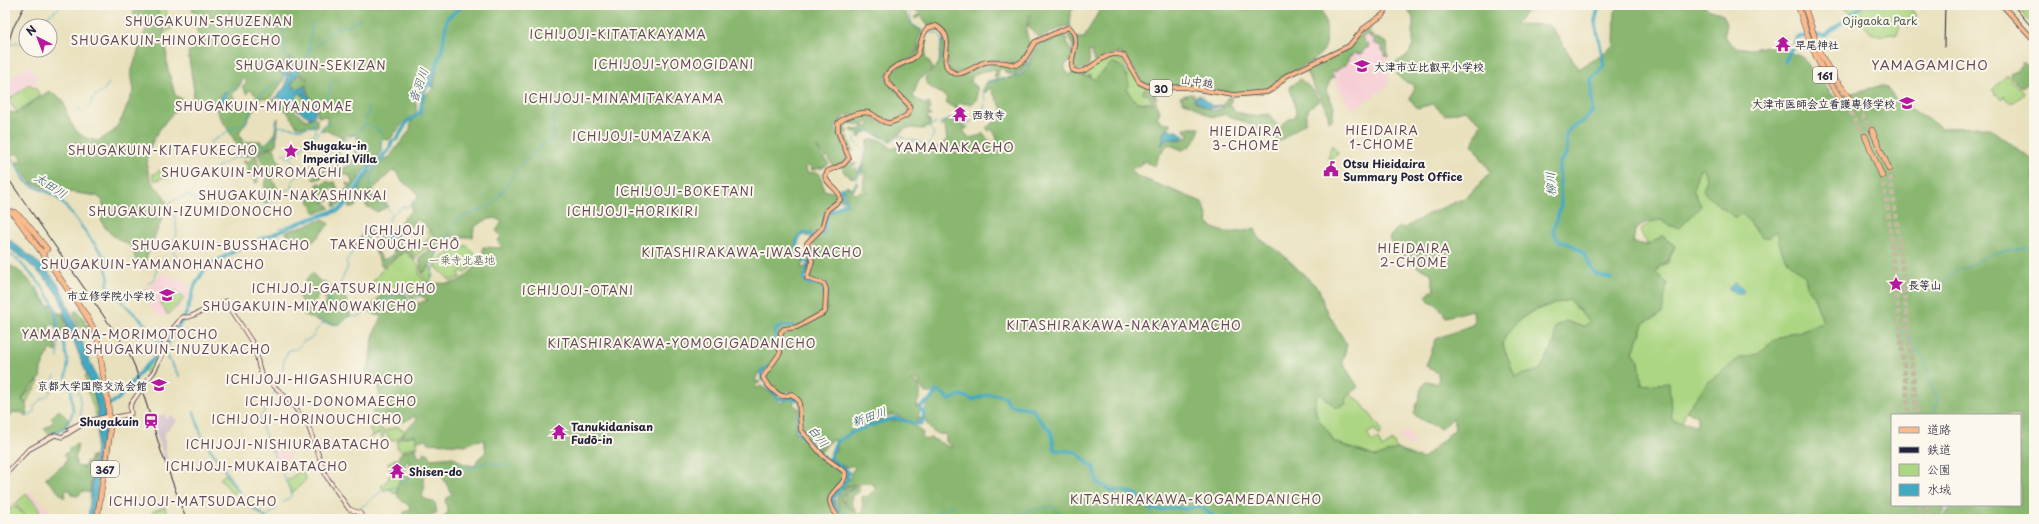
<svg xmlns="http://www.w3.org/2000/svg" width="2039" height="524" viewBox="0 0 2039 524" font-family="'Playpen Sans','Klee One',sans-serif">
<rect width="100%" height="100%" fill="#fbf7ec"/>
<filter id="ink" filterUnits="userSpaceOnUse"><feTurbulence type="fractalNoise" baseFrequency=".025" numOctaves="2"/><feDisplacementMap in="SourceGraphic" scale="8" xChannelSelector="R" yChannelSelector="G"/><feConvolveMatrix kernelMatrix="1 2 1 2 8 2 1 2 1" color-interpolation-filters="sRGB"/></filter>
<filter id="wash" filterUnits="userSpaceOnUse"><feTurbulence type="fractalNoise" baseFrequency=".012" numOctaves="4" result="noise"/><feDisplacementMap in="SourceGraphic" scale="16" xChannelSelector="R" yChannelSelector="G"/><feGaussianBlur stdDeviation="0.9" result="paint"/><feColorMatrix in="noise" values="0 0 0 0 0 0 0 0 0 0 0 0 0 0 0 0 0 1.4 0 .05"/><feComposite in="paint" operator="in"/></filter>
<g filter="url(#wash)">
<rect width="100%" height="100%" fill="#e9e1bd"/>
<g fill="#f6cfd6">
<path d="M1366,34L1381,45L1387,58L1389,85L1352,110L1329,72L1354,52L1363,53L1366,42L1363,39Z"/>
<path d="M28,66L38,78L33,82L41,96L17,113L5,98V82Z"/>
<path d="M164,272L174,281L178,278L190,286L187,297L180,305L182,306L168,316L164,317L162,315L160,317L151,307L145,293Z"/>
<path d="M1407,431L1415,442L1409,447L1399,436Z"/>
<path d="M281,449L285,454L291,451L293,454L278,466L273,453Z"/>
<path d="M30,491L44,505L56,519H5V514Z"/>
</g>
<path fill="#d1bdc9" d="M165,414L166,419L172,415L177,421L165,432V448L169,466L167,467L152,419Z"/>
<g fill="#acd682" stroke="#677c5e">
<path d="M1843,5H1909L1916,16L1908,27L1904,22L1900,25L1897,34L1889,33L1882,37L1871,33Z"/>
<path d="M2016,5H2034V26Z"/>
<path d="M156,8H165L172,29L166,32Z"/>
<path d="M1112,58C1128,60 1121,64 1130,74L1132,72L1140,85L1153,89L1157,99L1152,92L1148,94L1154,103L1136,102L1126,89L1112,63L1095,79H1092L1091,76L1087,77L1080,74L1104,59L1106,61Z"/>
<path d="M2007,75L2024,93L2012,104L2004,96L2001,99L1992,90Z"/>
<path d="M30,84L33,88L35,87L40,96L17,112L8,100Z"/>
<path d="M299,92L304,99V107L299,104L296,98Z"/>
<path d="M1331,146H1333L1338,154L1330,159H1328Z"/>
<path d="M1698,167L1706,168L1777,230L1807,275L1823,322L1798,332L1686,411L1680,428C1670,420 1647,396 1642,385C1637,372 1643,366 1633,352L1645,322L1656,273L1660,266L1668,263L1675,246L1662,236L1648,245L1640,231L1692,187Z"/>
<path d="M163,169L166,176L155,181L152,175Z"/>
<path d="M429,230L435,236V241L418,254L417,257L408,247L410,245L412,247L417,243L420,246L428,239L427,238L430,235L427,232Z"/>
<path d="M467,245L480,259L465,273L461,271L459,274L461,277L451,281L435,266L441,257Z"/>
<path d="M405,251L419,266L420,275L428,285L423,287L413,299L406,291L376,290L368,288L382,270Z"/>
<path d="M431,266L433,275L429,284L422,274Z"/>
<path d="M174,290L184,299L168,315L161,304Z"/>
<path d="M1569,300L1590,322L1583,327L1566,321L1540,370L1515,378L1502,343C1520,311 1536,309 1569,300Z"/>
<path d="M152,361L157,362L150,377L144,370Z"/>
<path d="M87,375L93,391L98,416H96C92,402 87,391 85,376Z"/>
<path d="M37,381L39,382L30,395L26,404L23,399Z"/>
<path d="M1320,393L1345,399L1350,395L1359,400L1382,430L1379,436L1375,429L1367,434L1372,442L1378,439L1382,448L1393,441L1397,449L1377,457L1334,442C1324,421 1314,425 1315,399Z"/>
<path d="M379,424L382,430L385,431L398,426L400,430L403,429L405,431L399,438L391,441L386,433L382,435L384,441L379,432L378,434L369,438L372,435L369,429Z"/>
<path d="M415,435L418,447L408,448L401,452L397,447V441L401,438Z"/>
<path d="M393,460L404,472L406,478L402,488L394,494L391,489L383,490L381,486L389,479L388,477L392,474L388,463Z"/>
<path d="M302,470L306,480L292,493L286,481Z"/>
<path d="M225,474L237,491L233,494L220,479Z"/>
<path d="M26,494L41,509L32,519H29L15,504Z"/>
<path d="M14,505L28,519H5V514Z"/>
<path d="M165,507L167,515L159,519H153V511Z"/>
</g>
<g fill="#89b770" stroke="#566c56" fill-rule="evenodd">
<path d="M133,5H156L166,39L167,65L175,95L185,101C166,119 138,149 150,178C154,189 166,192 167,206L143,266L138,265L131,246C119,240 99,230 101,213C102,208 103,206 103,201L97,196L49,189L31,183L15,163L22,160L17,153L10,156L5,146V115L9,112L17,113L49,91L63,100C69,121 74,138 98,141L114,131L121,120L134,90L131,73L143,36L149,23L147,22L144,27L134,16L133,12L137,10Z"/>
<path d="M200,5H901L912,25L922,31L918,40V47L913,57L891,68L885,78L905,100L909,110C904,118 895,120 887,122L871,112L845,116L835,127L848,155L846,161L834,167L827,157L816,147L829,164L822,168L811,170V167L807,165L805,168L808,173L816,172L820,174L824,190L831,192L837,191L839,200L825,210L823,224L815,233H809L812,235L810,237L803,235L798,239L797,250L804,261L801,268H805L806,265L809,266C806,272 802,278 808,284L814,283L824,289L827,311V287L809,278L811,256L815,247L809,242L814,237L825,234L826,232L823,231L826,228L825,223L830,210L840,207L841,204L844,202L848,205L845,190L842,193L845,200H841L839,190L841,188H845L846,186L852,189L857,182L858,184L853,191L854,193L857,194L860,191L867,193L863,188L865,171L861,174L868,141C878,136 886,143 892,149L896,147L900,150L909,149L928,152L930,149L937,148L947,140L945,127L940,125L951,118L961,124L962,126L968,127L966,129L963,130L968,138L982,135V133L988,140L996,144L997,138L992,129L989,131L986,128L996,121L995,115L999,112L1002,114L1004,112L990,88L985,93L983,87L988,81C998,78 1010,80 1019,75C1034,68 1027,47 1046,39L1051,42L1055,40V37L1062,35L1066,38L1072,55L1073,44L1068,36L1071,32L1075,44L1071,61L1065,64V70L1070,75L1073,73L1086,77L1091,75L1090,78L1095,79L1112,63C1125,65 1126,73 1129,85L1126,89L1136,102L1153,104L1148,94H1143V91L1146,89L1152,92L1160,111L1157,118L1164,123H1170L1171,125L1162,134L1164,139L1161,145L1167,139H1184L1189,135L1188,132H1185L1184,128H1200C1196,139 1194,146 1182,150L1168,144L1159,155L1155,166L1143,161L1141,166L1133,168L1131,170L1137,176L1202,202L1208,218L1207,223C1221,236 1239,233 1255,228L1257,237L1280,252L1319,289L1324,306L1347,345L1342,362L1358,387L1345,399L1346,404L1335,408L1320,393L1315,399C1314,425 1324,420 1334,442L1376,457L1397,449L1422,459L1455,429L1453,418L1441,429L1420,419L1414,414L1422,387L1427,381L1439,384L1438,373L1426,366L1436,339L1474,324L1473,310L1446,317L1436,304L1430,302L1426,296L1434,289L1431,273C1407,263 1403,259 1389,238L1398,227L1403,229L1428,214L1467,197L1491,172L1472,145L1481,123L1465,110L1445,115L1433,104L1417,108L1410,99L1414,89L1412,84C1400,81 1397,77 1394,64L1409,54L1413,45V18L1405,5H1552L1532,7L1515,24L1550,25L1579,69L1614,46L1615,12L1620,5H1704L1708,9L1723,15L1727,24L1724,36L1735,47L1751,49L1767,46L1801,56L1835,98L1879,86H1885L1897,101L1942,128L1988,127L2034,161V519H1942L1953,505H2020V415H1892V505H1945L1940,519H841C838,512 839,506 837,499C840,491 846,484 855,486L844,493L842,498L845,505L859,514L863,513L862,496L867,497L876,489L872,483H860L859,492L851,497L852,505L856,509L854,510C847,507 843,502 845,494L856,487V484C847,484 839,490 834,497L837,509C826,494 846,486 851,476L850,474L855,468L852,465L847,468L830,458L831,454L836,451L835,442L838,439L834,441L831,440L821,452L817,447L819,446C814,438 805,438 802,429C795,412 809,401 788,391L785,392V395C778,394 767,383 765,376L772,369L773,366L764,370L767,369L770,364L758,373L755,381L760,382L755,386V389L761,386L771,393L773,392L778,399L777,401L781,403L784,401L783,398L793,395L794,401L793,404L799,409L795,433L800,431L801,433L799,435L803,439L805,437L807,438L805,440L811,444L818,452L814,454L816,457L824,458L843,470L845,476L830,499L834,512L828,517H822L821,519H442L448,512L445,500L452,494L443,478L440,467L433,471H428L423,479L425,487L422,494L423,498L435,503L437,513L428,516L429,519H409L403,513L410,509L409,505C392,497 396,488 402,474L407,476L414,473V470L411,469L408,460L405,462V469H401L394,459H399V455L405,451L416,448L418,457H424V452L429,454L431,459L453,457L464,464L475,466L478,459L486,452L484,440L474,441L467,445L429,443L427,439L417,441L415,435L401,438L406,429L417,420L415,416L403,422L397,414L374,416L372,411L382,405L377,384L368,378L366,372C372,359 370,348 374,334C375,328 381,323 381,317L372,313L370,308L381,295L404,293L411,306L428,300L418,294C430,278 437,285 452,283C464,281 475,267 483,258V247L502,248L498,241L501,236L496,231L502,222L495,218L486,220L474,227L473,237H448L441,244L433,264L431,262L428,268L422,273L419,258L429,250L428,248L435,241V236L421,221L417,220L408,229L400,222L412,210L411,205L418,198L417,192L403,182L396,171H392L369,193L379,202L383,201L389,206L377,212L365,205L367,201L365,198L359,200L355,207H348L369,173L384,158L388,159L410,130L411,122L420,114L422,103L426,94L434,89C433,80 438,74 436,65L415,99L417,113L403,123L391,138L388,140L381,139V152L365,169L343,201L334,207L335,198L349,187L346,182L349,185L352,184L351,177L345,174L341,175L332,170L323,174L321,178L314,180L312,178L323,170L337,166L335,156L340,147L338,158L341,171V168L347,167L355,156L354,152L358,146L357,135H347L339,144L341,136L328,131L321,130L327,122V116L318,117L315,102L309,96L306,85L300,89L294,87L292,84L298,74L307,80V78L300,74L296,61L290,57L280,68L284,80L269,100L262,97C253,108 249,121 239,132L243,142L242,145L238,146L213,105H203L199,98L191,103L194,91L188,52L200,43L196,25L197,14L193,12L192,8ZM243,78L247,82L242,87L247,94L249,89L258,97L251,107L246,106L241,108L232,95L240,85ZM226,91L227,93L225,101L229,106L228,108H224L219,101ZM1703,169C1707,177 1706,183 1703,190C1708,199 1726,210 1735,217L1743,214L1762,238H1769L1776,231C1780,237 1778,242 1781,249C1785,261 1796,269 1805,276L1807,288L1813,295L1823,322L1798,332L1789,333L1771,342L1758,354L1740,358L1708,382L1686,411L1697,416V426L1672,420L1669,383L1642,385L1639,361L1633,352L1645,322L1662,314L1667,283L1656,273L1660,266L1667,262L1675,246L1662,236L1648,245L1633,243L1635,230L1647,222L1661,220L1670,226L1680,228L1701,206L1693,189L1699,170ZM1569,300L1590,322L1583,327L1566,321L1555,326V343L1540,370L1515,377L1502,343C1520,311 1536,309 1569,300ZM915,379L920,383L919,385C929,397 921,392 936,393V395L928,402L923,415C928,426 931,436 946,434V442L951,445V448L931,438L926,440L922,437L923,433C919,430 915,425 910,423C894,418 873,422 857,429C853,431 852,434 847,435L857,425L872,424L893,414L913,423L921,420V418L918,419L920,406L916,407C920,396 923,395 917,383L912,381Z"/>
<path d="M911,5H1084L1071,10L1070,26L1063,27L1040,38L1028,27L1031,15H1029L1026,31L1030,47C1015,77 1009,55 989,61C978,65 968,70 956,73C952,71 949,69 948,64C943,51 955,35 939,27C935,24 932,24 927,25L921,16L915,19V16L920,15L921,10L918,12L913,10Z"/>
<path d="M1098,5H1319C1326,14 1330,42 1323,51C1314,62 1300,68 1288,74C1280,78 1275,88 1266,91C1239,99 1212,87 1185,86C1172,85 1155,89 1143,82C1139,80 1136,75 1134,70C1122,46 1116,51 1094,62L1092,51H1089C1089,65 1093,68 1075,70C1072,63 1077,49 1076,38H1084L1099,11Z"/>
<path d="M1371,25L1369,34L1387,43L1388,57L1384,56V51L1382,50L1381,46L1373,43L1375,40L1366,34L1362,39L1367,44H1369L1368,48L1364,49L1362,54L1354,53L1349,57L1346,64L1335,72L1333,70L1331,71L1334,77L1332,79L1331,78L1326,91L1334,106L1332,120L1329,121L1327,111L1305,70V68L1346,49L1367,28Z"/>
<path d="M923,37L927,41L925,58L930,62L932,69L918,81L913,97L926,105L927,103L930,104V110L928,111L931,116L929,115L927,119L930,120V127L926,126L924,129L911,128L903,129V131L891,141L869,131L861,134V137L859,138L858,133H854L850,129L860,130L864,126L869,127V121L862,126L847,122L845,129L848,132L844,133L849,139L853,151L849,152L839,128L840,122L857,115L868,114L883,123L907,116L910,108L887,79L891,71L915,58Z"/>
<path d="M945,38V66L956,75L984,64L986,68L992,63L1019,65L1027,62L1022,71L1014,75L1006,73L1003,68L998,71V77L994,76L996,70C986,70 980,71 972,77L971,83L977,87V99L971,104L958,103L956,105L960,107V110H958L946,103L948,99C940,90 927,90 925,78L939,63L941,45Z"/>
<path d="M291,58L296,65H290L291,75L285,71V68L289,65L288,61Z"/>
<path d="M2023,62L2034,72V79L2022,88L2011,77L2010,73L2017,70Z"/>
<path d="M1300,79L1314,91L1319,101C1310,107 1305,110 1306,122L1277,143L1266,130L1268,127L1267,125L1262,124L1258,129L1256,128L1257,124L1252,125L1225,114C1204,123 1202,105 1183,102L1180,97L1190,94L1194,95V101L1213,111L1223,108L1226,99L1231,96V103L1226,106H1231L1235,112L1255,116L1269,114L1279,128L1289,119L1294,118L1296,114L1295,105L1290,89L1291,86Z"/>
<path d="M273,99L292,109L306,120L315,117L317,119V126L302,127L297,126C289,117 289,108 276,107L277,104L272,101Z"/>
<path d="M278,118L276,146C262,146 258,156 248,156C246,156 242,154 239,153L238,148H245L243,146L247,141L249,143L251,141H261L265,144C280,132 272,132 278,118Z"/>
<path d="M269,148H274L277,158L287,171L272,178L280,193L277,197L264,203L258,190L263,195L270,193L271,191L264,187L268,176L258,154Z"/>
<path d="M256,155L260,169L257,173L258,182L256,184L247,170V164L243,163L244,160L248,162Z"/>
<path d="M848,162L857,164L851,167L854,170L856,167L857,173L862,165L857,178C850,178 841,174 843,165Z"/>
<path d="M328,181L330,183L335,182L338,190L332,188L326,190L329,194L326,195L321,193L319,187L316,186L319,182L321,185Z"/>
<path d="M316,193L321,199L329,197L330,200L323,202L327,204L330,208L316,213C312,209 308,201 309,195Z"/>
<path d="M324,219L329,224L312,243L309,237L303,241L297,238L289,240L286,232Z"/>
<path d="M364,231L372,232L375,235L379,236L384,232L387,234L381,241L378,242L376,250L383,260L394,255L393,251L395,250L398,251L407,248L415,257V261L405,251L382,267L376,253L375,237H372L354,248Z"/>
<path d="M5,263C25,271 37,289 49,306L52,304L55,313H62L68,328L58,331L55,327L56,324L50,325L48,329L51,334L50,343H56L57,352L50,349L41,369L40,379L31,386L22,399L26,405L28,415L25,416L21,412L17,413L14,412L11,415L5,418Z"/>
<path d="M312,273L322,283L324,281L333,288H339L340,294L346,299L350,315C346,318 345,322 341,323C331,327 304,317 297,309L301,300L299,297L309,288L305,281ZM320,294L328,301L312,315L309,306L317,300L316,297Z"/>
<path d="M76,310L85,320L84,322L86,325L89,324L91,326L83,330L81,326L78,327L73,313Z"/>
<path d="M59,410L69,420L64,428L50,435L44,429L54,421L51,418Z"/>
<path d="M78,444L75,460H76V466L85,467L86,462H89L91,456H93L90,493L83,491L78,496L71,495V490H66L64,498L45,478L64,465L67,459L64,454L69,452V448Z"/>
</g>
<g fill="#41a9c1" stroke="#32667e" fill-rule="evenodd">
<path d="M287,61L289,65L285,68L288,75H291L290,65L299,68L298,73L291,85L292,87L299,89L305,86L307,94L315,106V115L310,118L285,102L281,98H275C280,91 289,87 286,77L280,72ZM299,92L305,98L304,107L299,104L296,98Z"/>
<path d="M436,67C438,75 432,80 433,88L423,82L431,75Z"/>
<path d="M226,91L227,93L225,101L229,106L228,108H224L219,103L223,93Z"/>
<path d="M1200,95L1212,106L1222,105L1224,108L1221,106C1205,111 1209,108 1195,100L1196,96H1199Z"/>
<path d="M1168,129L1179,132L1185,136L1181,139H1167L1161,146L1164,138L1163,134Z"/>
<path d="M397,228L398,233L396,240L401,248L399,249L397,247L392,250L383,240L392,230ZM394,235L398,245L394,247L387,245V242Z"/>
<path d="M5,236L46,269L60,287L102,391L106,424L94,519H88L98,428V411L93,391L64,315C66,291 23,258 5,245Z"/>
<path d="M1735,282L1744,290L1741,295L1728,289Z"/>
</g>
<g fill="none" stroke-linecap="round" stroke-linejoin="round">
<g stroke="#41a9c1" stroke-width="1">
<path d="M81,5V7"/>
<path d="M907,5L909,8L912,24L923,31"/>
<path d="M283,24L285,55L290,58"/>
<path d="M34,26L63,5"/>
<path d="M926,32L937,33L942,38L940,63"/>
<path d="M20,43L26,33"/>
<path d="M7,46L18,42"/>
<path d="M309,52L338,27L348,26L360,19"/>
<path d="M287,61L289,59"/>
<path d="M300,67L305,65C309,52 310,37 313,22"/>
<path d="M226,91L237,86L241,80"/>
<path d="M324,100L331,93L329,87L332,82"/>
<path d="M986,101L982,91L986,83L1023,74C1030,61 1032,41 1050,42L1055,35"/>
<path d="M315,105L323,101"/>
<path d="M89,107L94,96L102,92L109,83"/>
<path d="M77,108L84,112L88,109"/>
<path d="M976,115L983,111L985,104"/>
<path d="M366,120L370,107"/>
<path d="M276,121L278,126"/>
<path d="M940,123L950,118L955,120L958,123L963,124"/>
<path d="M964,124L970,123L974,117"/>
<path d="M304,128L314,125"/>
<path d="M278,133V126L303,129"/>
<path d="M856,136L864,130C878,133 886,145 899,136L905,138"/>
<path d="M908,140L917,141L928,146L930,142"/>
<path d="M931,140L934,133L931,129L932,124H936"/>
<path d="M210,143L231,129L246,122L250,111L260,95L283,78"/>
<path d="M254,152L278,135"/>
<path d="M282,154L291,153L316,132L312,120"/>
<path d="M293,156L319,132L324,125L330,124"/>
<path d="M244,157L253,152"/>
<path d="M286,157H290L300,170"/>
<path d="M520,166L542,145L554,138L553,116L576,96"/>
<path d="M216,168L235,157H241"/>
<path d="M305,170C313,161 323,151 336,152C341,144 347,137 357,134"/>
<path d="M296,178L303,172"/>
<path d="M370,188C369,175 375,167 386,160"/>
<path d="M841,189L843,187L851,190L853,188L863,165L864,151L855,142V138"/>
<path d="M256,190L261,200"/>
<path d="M285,191L293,187L292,181L295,179"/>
<path d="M370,194L385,205L391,212"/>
<path d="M263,201L264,204L276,198L280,193"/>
<path d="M170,202L188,195L198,202L219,192"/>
<path d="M169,205L174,216"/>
<path d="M396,211L402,207H407L417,199"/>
<path d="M280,228L335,209L344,202L366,169L381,153L382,133L365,123L360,131"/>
<path d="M379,238C389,231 386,220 394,212"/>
<path d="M148,284L155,278L157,266L165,261L176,258V256L171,248L177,234L175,217"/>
<path d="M37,286L39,295L55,316L58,332"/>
<path d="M145,291L147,288"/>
<path d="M1937,292L1950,275L1959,269L1975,263L1990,254L2034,246"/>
<path d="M323,323L318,316L338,289L348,266L346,261L365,236L375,234L378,237"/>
<path d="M1897,330C1911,340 1922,352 1927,369C1928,374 1927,381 1930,384C1939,398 1939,399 1934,415"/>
<path d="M58,358L59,335"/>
<path d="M52,386L55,376"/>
<path d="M77,393H79"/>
<path d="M71,394L74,393"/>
<path d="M80,395L81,420"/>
<path d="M45,398L50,393L51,388"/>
<path d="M24,417L30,416L34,411V406L44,397"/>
<path d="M420,469L433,473C445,465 455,464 469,469L490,461L498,465L502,464L510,466"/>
<path d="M283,503L292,495L259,421L265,410V403L272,397L282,378L284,359L289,350L296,349L304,341L312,338L317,329L323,323C340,326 338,326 350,316L358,317L368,311H380L382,309L383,300L394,294H405L413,301C429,290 432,271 437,254C439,246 445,242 449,236C451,232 450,228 453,225C463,212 480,213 493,204C498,200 513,175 517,168"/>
<path d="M359,508L366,504L380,492L397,486L419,469"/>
<path d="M1150,509L1154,519"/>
<path d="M265,518L277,508"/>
<path d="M928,518L954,504"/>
<path d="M1018,519L1025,511L1053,506L1062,519"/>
<path d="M1941,519L1948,505"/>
</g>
<g stroke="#41a9c1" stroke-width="2">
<path d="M5,157C19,157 18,176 28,183C36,189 48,190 56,197C76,214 89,240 107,259L105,265L109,279L107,284L117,297L147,326L161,346"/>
<path d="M5,251L16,258L42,286L56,308L58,330L62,336L68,362L66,378L71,391L73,411L70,419"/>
<path d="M162,348L179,376"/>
<path d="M194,412L202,437L241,494"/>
<path d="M66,426L69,421"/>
<path d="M53,434L64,428"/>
<path d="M247,502C252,510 261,511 266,519"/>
</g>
<g stroke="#41a9c1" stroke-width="3.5">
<path d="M1599,5L1595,21L1604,64L1602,68L1591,79L1592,112L1583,122L1572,127L1566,133L1567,154L1560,162L1559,167L1561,206L1553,230L1557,239C1564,243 1574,245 1580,250C1594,262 1585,276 1611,278"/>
<path d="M5,8L10,5"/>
<path d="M1785,62L1797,37L1816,35L1825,36L1863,5"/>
<path d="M435,70L442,50L447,18L460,8V5"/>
<path d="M824,297V286L821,284H809L804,279L810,263C797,259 793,244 801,234L806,233L816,237L824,232L827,214L846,203L841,189"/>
<path d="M779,345L774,331L782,326H793"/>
<path d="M762,380V372L769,366"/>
<path d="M767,386L780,399L794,398L797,400"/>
<path d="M107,406L118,399L145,367L164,349L186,314L195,285L206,267L242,247L305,221L340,210L350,199L370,168L389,150L392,141L397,139L407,122L420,113L423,94L429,81"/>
<path d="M799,415L798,428L800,434L823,457"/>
<path d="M829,458L848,472L847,479L832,500C833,509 841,511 844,519"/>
<path d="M830,458L836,442L857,430L894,418L918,424L922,423L924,413L921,410V406L931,399L936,391L941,392L950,400L961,395L973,400C984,395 993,392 1005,397L1009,405L1033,409L1038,418L1051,431L1054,448L1056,450L1076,452L1095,469L1097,482L1111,491H1122L1136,494L1150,509L1161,510L1175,507L1184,509L1199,506L1217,519"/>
<path d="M1221,519L1227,517L1235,519"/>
</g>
</g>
</g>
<g filter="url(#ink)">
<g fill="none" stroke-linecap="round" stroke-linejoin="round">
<g stroke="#c1bba3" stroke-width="5" stroke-dasharray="5 2.5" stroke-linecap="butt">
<path d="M1853,102L1872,130"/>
<path d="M1846,106L1865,136"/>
<path d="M1889,169L1897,223L1917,415"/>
<path d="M1882,176L1888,211L1909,415"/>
<path d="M1919,505L1921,519"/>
<path d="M1927,505L1929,519"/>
</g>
<g stroke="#403f4e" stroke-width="5">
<g id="secondary">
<path d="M161,355L158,350L163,346L171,331L182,317H189L226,301L255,347L259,367L262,375L289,400L308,425L326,476L349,509L360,513L363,519"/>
<path d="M69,429L83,422L110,416"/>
<path d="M5,475L28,450L55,435L62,437L83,424L131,414L130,405L154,371L163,353L160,349"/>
</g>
</g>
<g stroke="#403f4e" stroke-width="5.5">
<g id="primary">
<path d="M2002,5L2034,40"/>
<path d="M839,519C837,514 832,510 831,505C825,492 848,485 845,472L823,456L801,430L799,401L792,394C789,395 785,397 782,396C777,395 764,382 763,377L780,353L781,332L784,329L797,327L825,312L826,289L824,284L807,278L812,261L807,243L822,228L827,210L840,200C840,188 828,187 825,176L828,171L844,164L849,158L838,132V123C844,117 861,111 870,113C877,116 881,123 889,123C895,122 902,118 907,115L910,109L909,105L888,83L886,77C890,65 906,64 915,57C922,52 918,38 928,28L936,26C958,38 938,58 949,70C960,81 975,64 986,62C996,60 1006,63 1016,65L1024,60L1035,42L1069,27C1084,41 1067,58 1073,70C1089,79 1103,46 1124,56L1139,82L1147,86L1155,88L1185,87L1233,95L1267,92L1274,88L1286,76L1349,46L1363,29L1384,14L1387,5"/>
</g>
</g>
<g stroke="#403f4e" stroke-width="6">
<g id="highway">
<path d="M1798,5C1809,44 1821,73 1846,106"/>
<path d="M1804,5L1820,53L1832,75L1853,102"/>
<path d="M1872,130L1889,169"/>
<path d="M1865,136L1882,176"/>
<path d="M5,207L16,217L42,253L86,315L97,335L108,403L110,433L97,519"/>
<path d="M14,212L24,220L47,249L42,253"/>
</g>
</g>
<use href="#secondary" stroke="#fde4d1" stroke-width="3.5"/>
<use href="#primary" stroke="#fabb8c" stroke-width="4"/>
<use href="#highway" stroke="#fabb8c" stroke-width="5"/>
<g stroke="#22223b" stroke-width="1">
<path d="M2013,5L2034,30"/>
<path d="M1944,47L1945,5"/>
<path d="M5,53L13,28L25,5"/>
<path d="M5,174L128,351L135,367L161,451L186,519"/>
</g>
</g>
</g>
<defs>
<g id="temple-bare" transform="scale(1.2)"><path d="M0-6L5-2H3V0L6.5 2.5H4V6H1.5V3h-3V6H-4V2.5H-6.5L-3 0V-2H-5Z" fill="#b5179e" stroke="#fbf7ec" stroke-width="2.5" paint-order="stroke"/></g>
<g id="school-bare" transform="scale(1.2)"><path d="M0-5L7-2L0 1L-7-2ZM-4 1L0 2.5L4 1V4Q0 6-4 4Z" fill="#b5179e" stroke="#fbf7ec" stroke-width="2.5" paint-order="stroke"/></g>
<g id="university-bare" transform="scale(1.2)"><path d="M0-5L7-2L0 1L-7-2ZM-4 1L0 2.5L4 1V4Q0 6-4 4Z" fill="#b5179e" stroke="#fbf7ec" stroke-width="2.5" paint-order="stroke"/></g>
<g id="sight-bare" transform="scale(1.2)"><path d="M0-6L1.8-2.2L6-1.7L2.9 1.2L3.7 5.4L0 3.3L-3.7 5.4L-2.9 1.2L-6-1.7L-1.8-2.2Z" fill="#b5179e" stroke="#fbf7ec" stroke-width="2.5" paint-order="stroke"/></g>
<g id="civic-bare" transform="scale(1.2)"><path d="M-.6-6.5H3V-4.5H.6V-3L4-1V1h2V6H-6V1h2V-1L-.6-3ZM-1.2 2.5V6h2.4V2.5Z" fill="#b5179e" stroke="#fbf7ec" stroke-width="2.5" paint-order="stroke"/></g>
<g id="station-bare" transform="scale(1.2)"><path d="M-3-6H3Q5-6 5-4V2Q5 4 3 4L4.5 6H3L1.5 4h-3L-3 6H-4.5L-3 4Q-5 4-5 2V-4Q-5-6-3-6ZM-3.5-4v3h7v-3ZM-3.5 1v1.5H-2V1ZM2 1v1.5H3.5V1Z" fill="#b5179e" stroke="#fbf7ec" stroke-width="2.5" paint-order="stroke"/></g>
</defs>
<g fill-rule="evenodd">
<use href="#temple-bare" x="1783" y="44"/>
<use href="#school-bare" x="1362" y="66"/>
<use href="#university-bare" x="1907" y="103"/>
<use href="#temple-bare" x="960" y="114"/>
<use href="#sight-bare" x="291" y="151"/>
<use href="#civic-bare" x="1331" y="169"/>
<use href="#sight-bare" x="1896" y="284"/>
<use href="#school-bare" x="167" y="295"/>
<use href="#university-bare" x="159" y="385"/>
<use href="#station-bare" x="151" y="421"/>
<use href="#temple-bare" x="559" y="432"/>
<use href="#temple-bare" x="397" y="471"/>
</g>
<g text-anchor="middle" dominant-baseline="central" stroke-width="4" stroke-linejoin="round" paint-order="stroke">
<g fill="#fbf7ec" stroke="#636270" stroke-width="1">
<rect x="1813" y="67" width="24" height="16" rx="3"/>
<rect x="1150" y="80" width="22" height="16" rx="3"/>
<rect x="91" y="461" width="28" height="16" rx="3"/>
</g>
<g font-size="10" font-weight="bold" fill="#22223b">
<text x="1825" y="75">161</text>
<text x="1161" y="88">30</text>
<text x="105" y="469">367</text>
</g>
<g font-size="11" fill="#4b5850" stroke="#fbf7ec">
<text x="1880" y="20">Ojigaoka Park</text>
<text x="462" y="259">一乗寺北墓地</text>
</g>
<g font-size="11" font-weight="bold" fill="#22223b" stroke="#fbf7ec" text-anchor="start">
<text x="1795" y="44">早尾神社</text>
<text x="1374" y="66">大津市立比叡平小学校</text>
<text x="1895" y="103" text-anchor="end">大津市医師会立看護専修学校</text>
<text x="972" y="114">西教寺</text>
<text x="303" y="145">Shugaku-in<tspan x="303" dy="13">Imperial Villa</tspan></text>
<text x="1343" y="163">Otsu Hieidaira<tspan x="1343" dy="13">Summary Post Office</tspan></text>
<text x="1908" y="284">長等山</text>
<text x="155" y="295" text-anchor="end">市立修学院小学校</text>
<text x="147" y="385" text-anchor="end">京都大学国際交流会館</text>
<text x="139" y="421" text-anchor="end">Shugakuin</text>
<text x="571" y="426">Tanukidanisan<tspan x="571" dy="13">Fudō-in</tspan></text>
<text x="409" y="471">Shisen-do</text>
</g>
<g font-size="11" fill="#22223b" stroke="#fbf7ec">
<text transform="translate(1197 81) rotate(7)">山中越</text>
</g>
<g font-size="12" letter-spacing="1" fill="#644858" stroke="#fbf7ec">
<text x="209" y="21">SHUGAKUIN-SHUZENAN</text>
<text x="618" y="34">ICHIJOJI-KITATAKAYAMA</text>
<text x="176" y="40">SHUGAKUIN-HINOKITOGECHO</text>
<text x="674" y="64">ICHIJOJI-YOMOGIDANI</text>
<text x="311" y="65">SHUGAKUIN-SEKIZAN</text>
<text x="624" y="98">ICHIJOJI-MINAMITAKAYAMA</text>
<text x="264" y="106">SHUGAKUIN-MIYANOMAE</text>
<text x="1382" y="130">HIEIDAIRA<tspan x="1382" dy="14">1-CHOME</tspan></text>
<text x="1246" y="131">HIEIDAIRA<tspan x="1246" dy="14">3-CHOME</tspan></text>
<text x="642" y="136">ICHIJOJI-UMAZAKA</text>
<text x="163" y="150">SHUGAKUIN-KITAFUKECHO</text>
<text x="252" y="172">SHUGAKUIN-MUROMACHI</text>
<text x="685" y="191">ICHIJOJI-BOKETANI</text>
<text x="293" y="195">SHUGAKUIN-NAKASHINKAI</text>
<text x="191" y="211">SHUGAKUIN-IZUMIDONOCHO</text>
<text x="633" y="211">ICHIJOJI-HORIKIRI</text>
<text x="395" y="230">ICHIJOJI<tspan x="395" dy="14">TAKENOUCHI-CHŌ</tspan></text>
<text x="221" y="245">SHUGAKUIN-BUSSHACHO</text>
<text x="1414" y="248">HIEIDAIRA<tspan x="1414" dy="14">2-CHOME</tspan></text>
<text x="752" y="252">KITASHIRAKAWA-IWASAKACHO</text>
<text x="153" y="264">SHUGAKUIN-YAMANOHANACHO</text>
<text x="344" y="288">ICHIJOJI-GATSURINJICHO</text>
<text x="578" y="290">ICHIJOJI-OTANI</text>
<text x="310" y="306">SHUGAKUIN-MIYANOWAKICHO</text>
<text x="1124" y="325">KITASHIRAKAWA-NAKAYAMACHO</text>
<text x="120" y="334">YAMABANA-MORIMOTOCHO</text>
<text x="682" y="343">KITASHIRAKAWA-YOMOGIGADANICHO</text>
<text x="178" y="349">SHUGAKUIN-INUZUKACHO</text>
<text x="320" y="379">ICHIJOJI-HIGASHIURACHO</text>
<text x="331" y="401">ICHIJOJI-DONOMAECHO</text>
<text x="307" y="419">ICHIJOJI-HORINOUCHICHO</text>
<text x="288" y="444">ICHIJOJI-NISHIURABATACHO</text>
<text x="257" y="466">ICHIJOJI-MUKAIBATACHO</text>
<text x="1196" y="499">KITASHIRAKAWA-KOGAMEDANICHO</text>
<text x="193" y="501">ICHIJOJI-MATSUDACHO</text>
</g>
<g font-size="12" font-style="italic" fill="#2e5871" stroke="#fbf7ec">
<text transform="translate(418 85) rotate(-71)">音羽川</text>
<text transform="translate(1550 184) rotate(-92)">柳川</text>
<text transform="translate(51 185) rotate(33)">太田川</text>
<text transform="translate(869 416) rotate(-20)">新田川</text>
<text transform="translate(819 436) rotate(51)">白川</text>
</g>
<g font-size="13" letter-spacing="1" fill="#644858" stroke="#fbf7ec">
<text x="1930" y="64">YAMAGAMICHO</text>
<text x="955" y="146">YAMANAKACHO</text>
</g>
</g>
<rect width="2039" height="524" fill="none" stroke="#fbf7ec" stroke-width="20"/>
<rect x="1891" y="414" width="130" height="92" fill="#fbf7ec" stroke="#a4a2a5"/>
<rect x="1899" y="427" width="20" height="6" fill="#fabb8c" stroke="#a4a2a5"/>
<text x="1927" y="434" font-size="12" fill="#22223b">道路</text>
<rect x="1899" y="447" width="20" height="6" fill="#22223b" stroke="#a4a2a5"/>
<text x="1927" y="454" font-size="12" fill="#22223b">鉄道</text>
<rect x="1899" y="464" width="20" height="12" fill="#acd682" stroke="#a4a2a5"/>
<text x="1927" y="474" font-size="12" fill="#22223b">公園</text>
<rect x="1899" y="484" width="20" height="12" fill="#41a9c1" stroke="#a4a2a5"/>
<text x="1927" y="494" font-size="12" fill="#22223b">水域</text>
<g transform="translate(38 38) rotate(318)"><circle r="19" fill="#fbf7ec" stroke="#a4a2a5"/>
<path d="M0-3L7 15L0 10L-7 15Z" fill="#b5179e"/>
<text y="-6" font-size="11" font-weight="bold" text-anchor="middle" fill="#22223b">N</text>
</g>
</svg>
